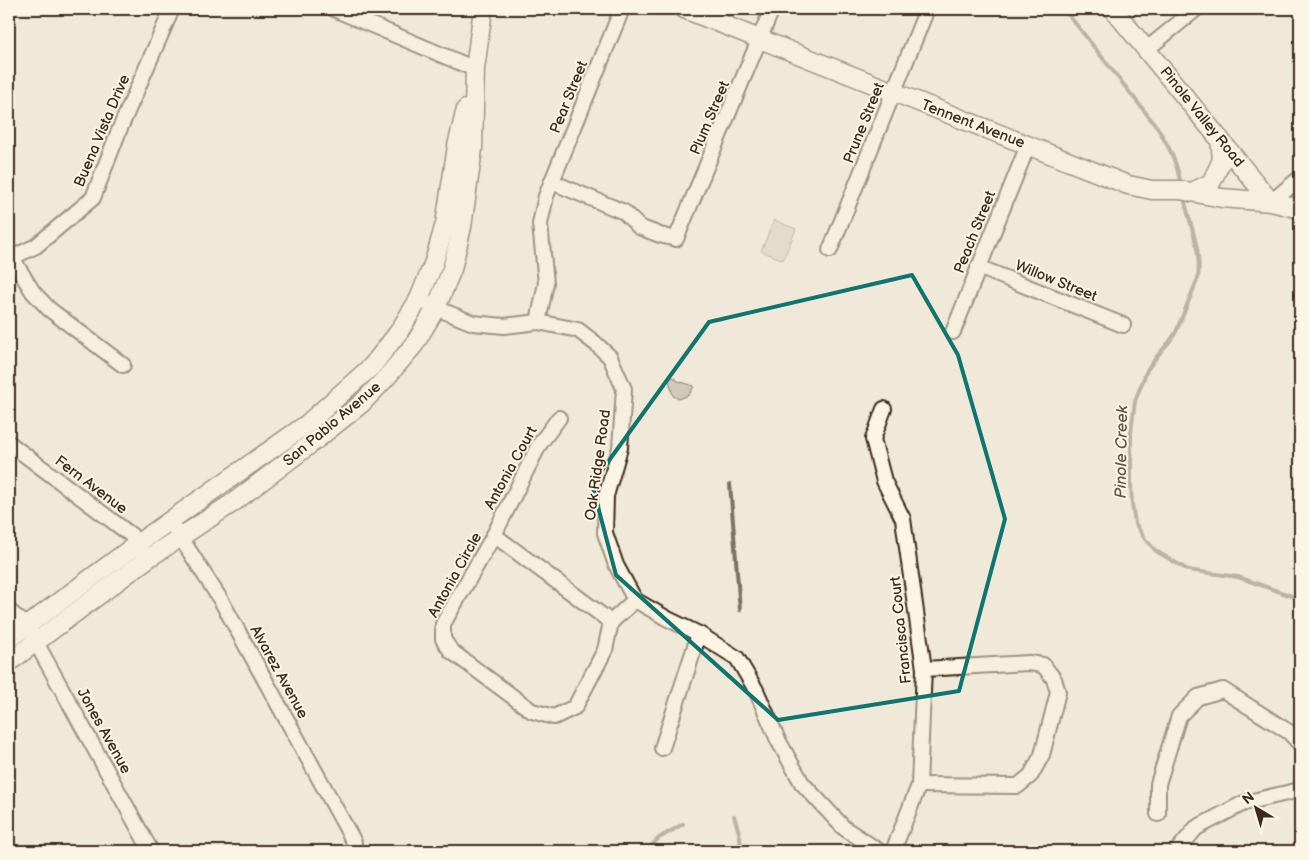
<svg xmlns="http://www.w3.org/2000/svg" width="1309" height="860" viewBox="0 0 1309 860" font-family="'Balsamiq Sans',sans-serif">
<rect width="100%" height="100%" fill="#f0e9d9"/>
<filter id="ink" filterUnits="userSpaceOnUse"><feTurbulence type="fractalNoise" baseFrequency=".02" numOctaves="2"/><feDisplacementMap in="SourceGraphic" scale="10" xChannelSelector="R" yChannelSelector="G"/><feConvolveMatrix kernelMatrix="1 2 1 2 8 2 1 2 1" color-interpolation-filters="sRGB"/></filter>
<g filter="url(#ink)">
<g fill="#d2c9ba" stroke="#867a6c">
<path d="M774,220L796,229L783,260L761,251Z"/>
<path d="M673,377L678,381L694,386L689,395L679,399L673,396L669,380Z"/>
</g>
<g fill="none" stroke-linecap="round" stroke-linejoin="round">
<g stroke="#7e7163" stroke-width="4">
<path d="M1064,9L1157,127C1169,147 1177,162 1181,185"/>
<path d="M1184,197C1189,224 1202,249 1198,278L1176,332L1170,341L1158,355L1147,370L1135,401L1131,432V485L1132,504L1135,523L1145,539L1156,551L1188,570L1238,577L1300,599"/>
<path d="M730,484L740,610"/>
<path d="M734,816L740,836L741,851"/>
<path d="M646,851L659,838L683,824"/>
</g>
<g stroke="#3b2a1e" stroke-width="18">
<g id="minor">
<path d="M334,9L475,69"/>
<path d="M1147,49L1196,9"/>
<path d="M552,182L624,212L639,227L660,235L676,239L772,9"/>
<path d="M1271,202L1300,178"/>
<path d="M830,250L927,9"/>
<path d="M12,258L33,292L49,309L123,365"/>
<path d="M9,259L36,246L93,198L118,133L172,9"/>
<path d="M978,267L1123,325"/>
<path d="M419,299L436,308L473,323L504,326L538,322L578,330L595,343L610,357L624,389L620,448L606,496L605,533L616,565L635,600L668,619L699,634L737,658L756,690L778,740L802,783L844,828L879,851"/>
<path d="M538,322L546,283L540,224L546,196L622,9"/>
<path d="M953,332L1028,145"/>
<path d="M884,409L873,439L884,481L903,519L924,669L919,785L893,851"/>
<path d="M9,443L131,535L143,553"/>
<path d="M170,521L222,602L354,842"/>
<path d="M494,535L539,445L559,418"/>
<path d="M9,611L27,626L151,851"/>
<path d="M611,622L494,535L443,624V639L451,651L532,711L554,717L575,707L605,650L611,622L635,600"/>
<path d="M662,748L699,634"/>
<path d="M919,785L1018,786L1031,775L1042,755L1058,692L1054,679L1043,665L1029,663L924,669"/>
<path d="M1158,814V784L1179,716L1198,697L1223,690L1289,732L1300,744"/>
<path d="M1177,851L1196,828L1244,803L1300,790"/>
</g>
</g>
<g stroke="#3b2a1e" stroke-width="21">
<g id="major">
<path d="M684,9L1128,185L1152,190H1180L1222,198L1271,202L1300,209"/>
<path d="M1113,9L1271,202"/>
<path d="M1192,192L1211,183L1222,160L1220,139"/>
<path d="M9,639L137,544L307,424L372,366L398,333L419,299L434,262L445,224L457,146L466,109"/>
<path d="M9,662L147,559L234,502L317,439L361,404L385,379L414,345L436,308L452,269L462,227L473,149L475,69L483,9"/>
</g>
</g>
<use href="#minor" stroke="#fcf5e5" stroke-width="14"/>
<use href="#major" stroke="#fcf5e5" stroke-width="18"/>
</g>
</g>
<path d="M0 0H1309V860H0ZM912,275L958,355L1005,519L959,691L778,720L616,575L592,484L709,322Z" fill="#f0e9d9" fill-opacity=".55" fill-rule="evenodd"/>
<path fill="none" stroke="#0f766e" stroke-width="4" stroke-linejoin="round" d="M912,275L958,355L1005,519L959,691L778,720L616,575L592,484L709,322Z"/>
<g text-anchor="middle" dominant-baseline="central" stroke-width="4" stroke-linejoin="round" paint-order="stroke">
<g font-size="15" fill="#3b2a1e" stroke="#fcf5e5">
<text transform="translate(569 97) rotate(-68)">Pear Street</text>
<text transform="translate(1202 117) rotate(51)">Pinole Valley Road</text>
<text transform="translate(710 118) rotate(-67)">Plum Street</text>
<text transform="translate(864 123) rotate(-68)">Prune Street</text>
<text transform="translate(973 124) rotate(21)">Tennent Avenue</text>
<text transform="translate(102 131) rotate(-67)">Buena Vista Drive</text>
<text transform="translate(975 232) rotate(-68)">Peach Street</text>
<text transform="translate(1056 281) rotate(22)">Willow Street</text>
<text transform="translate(332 424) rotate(-40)">San Pablo Avenue</text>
<text transform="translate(598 465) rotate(-82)">Oak Ridge Road</text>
<text transform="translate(511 468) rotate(-61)">Antonia Court</text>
<text transform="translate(91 485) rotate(37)">Fern Avenue</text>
<text transform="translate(455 575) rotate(-61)">Antonia Circle</text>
<text transform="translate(901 630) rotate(-96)">Francisca Court</text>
<text transform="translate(279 672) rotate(61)">Alvarez Avenue</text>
<text transform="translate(104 731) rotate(61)">Jones Avenue</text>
</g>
<g font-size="16" font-style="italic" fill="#625346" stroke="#fcf5e5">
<text transform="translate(1122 452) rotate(-89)">Pinole Creek</text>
</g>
</g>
<rect width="1309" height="860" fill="none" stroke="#fcf5e5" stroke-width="30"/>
<rect x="15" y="15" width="1279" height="830" fill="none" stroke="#3b2a1e" stroke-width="2" filter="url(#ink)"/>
<g transform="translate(1256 808) rotate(322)" stroke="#fcf5e5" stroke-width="4" paint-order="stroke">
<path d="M0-4L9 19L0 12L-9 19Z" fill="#3b2a1e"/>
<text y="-8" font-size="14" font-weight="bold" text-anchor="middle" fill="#3b2a1e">N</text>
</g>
</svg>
